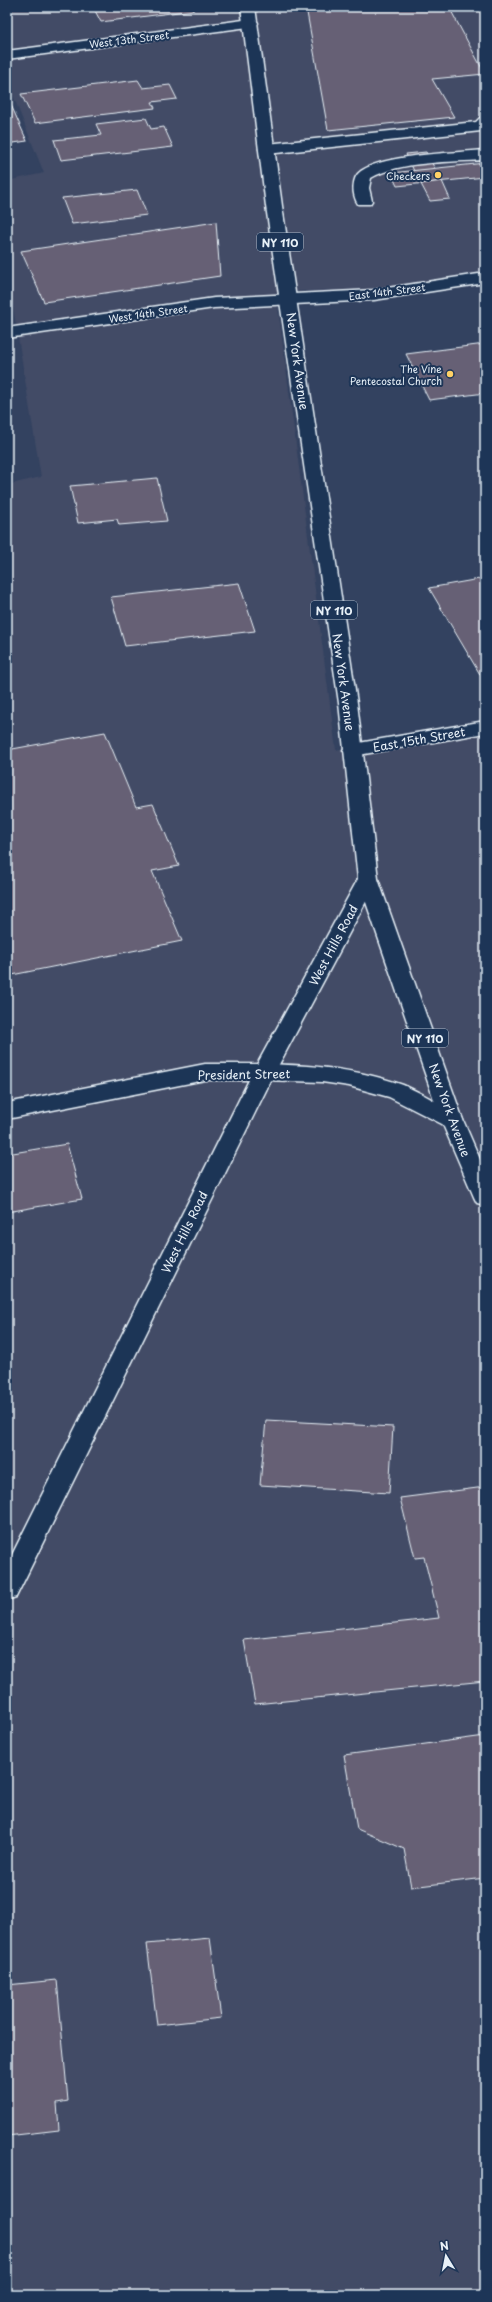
<svg xmlns="http://www.w3.org/2000/svg" width="492" height="2302" viewBox="0 0 492 2302" font-family="'Playpen Sans',sans-serif">
<rect width="100%" height="100%" fill="#334260"/>
<filter id="ink" filterUnits="userSpaceOnUse"><feTurbulence type="fractalNoise" baseFrequency=".025" numOctaves="2"/><feDisplacementMap in="SourceGraphic" scale="8" xChannelSelector="R" yChannelSelector="G"/><feConvolveMatrix kernelMatrix="1 2 1 2 8 2 1 2 1" color-interpolation-filters="sRGB"/></filter>
<g filter="url(#ink)">
<path fill="#424b66" d="M7,7H485V271L375,289L276,292L336,750L485,720V2295H7V485L41,477L8,276L12,180L44,173L8,83Z"/>
<g fill="#666174" stroke="#e8f1f8">
<path d="M93,7H194V10L101,22Z"/>
<path d="M306,7H449L485,74L432,79L454,117L328,130Z"/>
<path d="M138,80L143,88L170,85L177,99L152,102L155,108L35,123L21,94Z"/>
<path d="M7,96L27,141L7,144Z"/>
<path d="M146,118L151,129L164,127L173,147L61,160L54,140L101,135L96,124Z"/>
<path d="M426,152L435,169L414,171L406,154Z"/>
<path d="M485,163V177L397,186L391,173Z"/>
<path d="M442,181L450,199L430,201L421,184Z"/>
<path d="M137,190L147,215L72,224L62,198Z"/>
<path d="M216,222L220,276L44,302L21,251Z"/>
<path d="M485,344V393L429,400L406,354Z"/>
<path d="M157,478L167,521L119,525L117,519L78,523L70,486Z"/>
<path d="M485,578V675L481,676L429,588Z"/>
<path d="M239,583L255,631L125,646L111,597Z"/>
<path d="M105,732L136,807L153,804L179,866L152,871L182,941L7,976V750Z"/>
<path d="M67,1144L82,1199L7,1212V1154Z"/>
<path d="M266,1420L393,1427L389,1493L260,1485Z"/>
<path d="M485,1487V1681L255,1704L244,1640L439,1618L424,1557L415,1558L400,1498Z"/>
<path d="M485,1736V1878L411,1887L404,1849L357,1829L344,1755Z"/>
<path d="M210,1938L221,2018L157,2025L147,1944Z"/>
<path d="M57,1980L68,2101L57,2103L59,2130L7,2136V1985Z"/>
</g>
<g fill="none" stroke-linecap="round" stroke-linejoin="round">
<g stroke="#e8f1f8" stroke-width="3">
<g id="lane">
<path d="M485,116V130L481,131L267,154L262,152L259,149L262,146L267,144L476,122L480,118Z"/>
<path d="M485,150V160C452,162 400,161 371,178L369,188L372,201L370,204H358C352,195 351,178 361,171C385,154 455,153 485,150Z"/>
</g>
</g>
<g stroke="#e8f1f8" stroke-width="3">
<g id="street">
<path d="M251,19L256,20L258,23L256,26L7,59V51Z"/>
<path d="M485,273V283L374,300L214,308L7,338V328L214,298L374,290Z"/>
<path d="M485,721V733L353,756L346,754L343,750L346,746L353,744Z"/>
<path d="M205,1064C272,1064 340,1062 403,1085C422,1093 441,1105 460,1115L463,1120L460,1125L452,1128L444,1125L389,1097L349,1086L322,1082L264,1080H205L7,1119V1103Z"/>
</g>
</g>
<g stroke="#e8f1f8" stroke-width="3">
<path id="secondary" d="M368,872L375,874L378,879L275,1072L16,1597L7,1600V1565L253,1072L358,879L361,874Z"/>
</g>
<g stroke="#e8f1f8" stroke-width="3">
<path id="primary" d="M241,7H255L282,206L357,703L378,879L463,1120L485,1171V1205L477,1203L474,1197L441,1120L358,879L339,703L266,206Z"/>
</g>
<use href="#lane" fill="#1d3557" fill-rule="evenodd"/>
<use href="#street" fill="#1d3557" fill-rule="evenodd"/>
<use href="#secondary" fill="#1d3557" fill-rule="evenodd"/>
<use href="#primary" fill="#1d3557" fill-rule="evenodd"/>
</g>
</g>
<g fill="#ffd166" stroke="#1d3557" stroke-width="1.5">
<circle cx="438" cy="175" r="4"/>
<circle cx="450" cy="374" r="4"/>
</g>
<g text-anchor="middle" dominant-baseline="central" stroke-width="4" stroke-linejoin="round" paint-order="stroke">
<g font-size="10" fill="#e8f1f8" stroke="#1d3557">
<text transform="translate(129 39) rotate(-7)">West 13th Street</text>
<text transform="translate(387 291) rotate(-7)">East 14th Street</text>
<text transform="translate(148 313) rotate(-8)">West 14th Street</text>
</g>
<g font-size="10" fill="#e8f1f8" stroke="#1d3557" text-anchor="end">
<text x="430" y="175">Checkers</text>
<text x="442" y="368">The Vine<tspan x="442" dy="12">Pentecostal Church</tspan></text>
</g>
<g fill="#1d3557" stroke="#abb9c8" stroke-width="1">
<rect x="257" y="233" width="46" height="18" rx="3"/>
<rect x="311" y="601" width="46" height="18" rx="3"/>
<rect x="402" y="1029" width="46" height="18" rx="3"/>
</g>
<g font-size="11" font-weight="bold" fill="#e8f1f8">
<text x="280" y="242">NY 110</text>
<text x="334" y="610">NY 110</text>
<text x="425" y="1038">NY 110</text>
</g>
<g font-size="12" fill="#e8f1f8" stroke="#1d3557">
<text transform="translate(298 361) rotate(82)">New York Avenue</text>
<text transform="translate(344 682) rotate(82)">New York Avenue</text>
<text transform="translate(419 739) rotate(-10)">East 15th Street</text>
<text transform="translate(333 945) rotate(-62)">West Hills Road</text>
<text transform="translate(244 1074) rotate(-1)">President Street</text>
<text transform="translate(450 1110) rotate(70)">New York Avenue</text>
<text transform="translate(184 1232) rotate(-64)">West Hills Road</text>
</g>
</g>
<rect width="492" height="2302" fill="none" stroke="#1d3557" stroke-width="24"/>
<rect x="12" y="12" width="468" height="2278" fill="none" stroke="#e8f1f8" stroke-width="1.5" filter="url(#ink)"/>
<g transform="translate(446 2256) rotate(350)" stroke="#1d3557" stroke-width="3" paint-order="stroke">
<path d="M0-3L7 15L0 10L-7 15Z" fill="#e8f1f8"/>
<text y="-6" font-size="11" font-weight="bold" text-anchor="middle" fill="#e8f1f8">N</text>
</g>
</svg>
